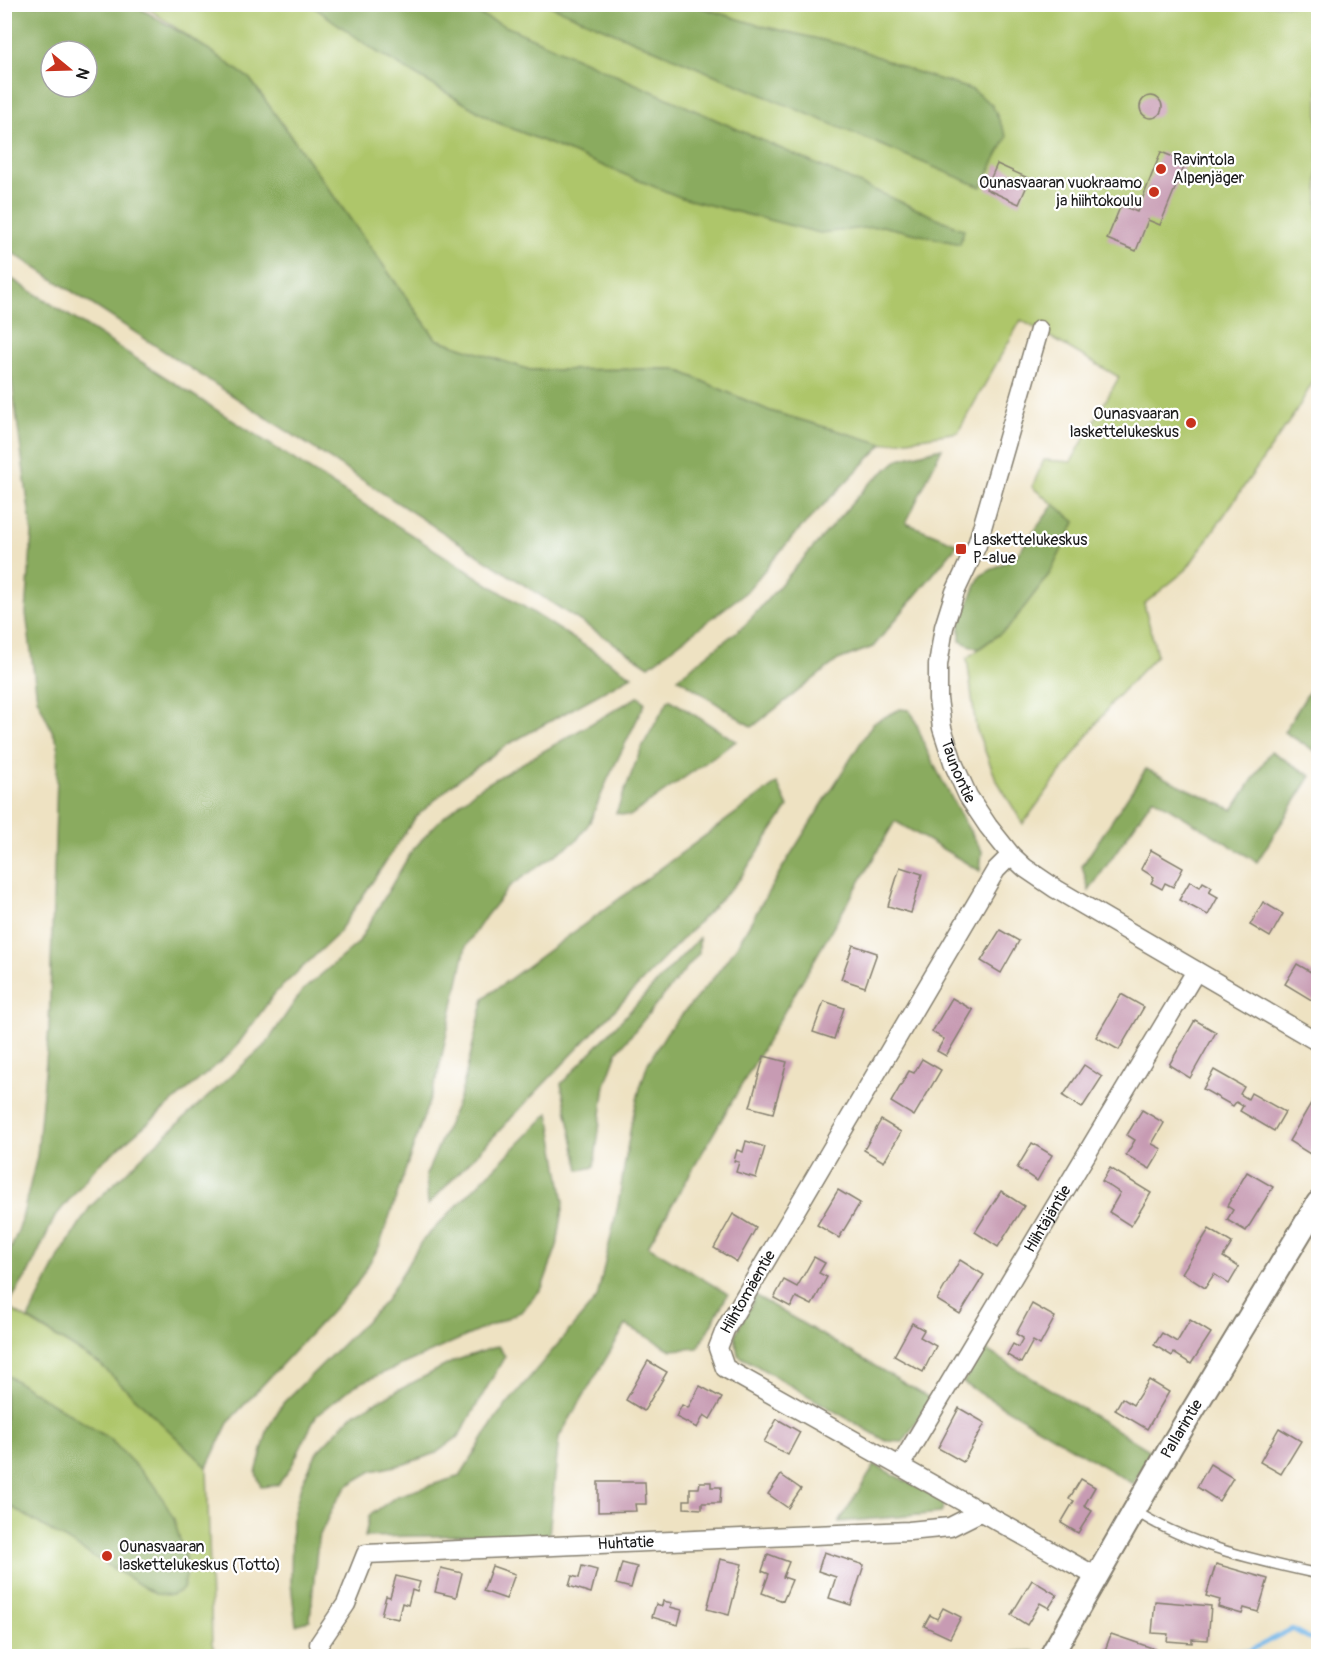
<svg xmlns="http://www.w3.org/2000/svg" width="1323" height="1661" viewBox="0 0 1323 1661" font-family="Pangolin,sans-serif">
<rect width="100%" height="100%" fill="#fff"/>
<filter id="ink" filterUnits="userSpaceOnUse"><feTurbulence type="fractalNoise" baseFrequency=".0167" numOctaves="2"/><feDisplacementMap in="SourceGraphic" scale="12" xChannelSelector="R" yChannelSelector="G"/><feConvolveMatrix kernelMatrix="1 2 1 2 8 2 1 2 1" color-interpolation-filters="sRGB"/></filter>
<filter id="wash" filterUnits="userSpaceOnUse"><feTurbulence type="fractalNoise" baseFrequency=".008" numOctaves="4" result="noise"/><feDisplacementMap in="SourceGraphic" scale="24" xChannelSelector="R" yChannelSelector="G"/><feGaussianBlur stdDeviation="1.35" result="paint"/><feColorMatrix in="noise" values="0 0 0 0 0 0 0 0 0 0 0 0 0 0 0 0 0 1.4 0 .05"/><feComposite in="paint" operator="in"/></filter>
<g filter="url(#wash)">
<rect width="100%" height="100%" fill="#eee2c2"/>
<g fill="#aec66b" stroke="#657144" stroke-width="1.5">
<path d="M143,5H1318V373L1295,413L1186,570L1144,604L1157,655L1113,701L1023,824L996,779L976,728L967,658L1009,627L1050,573L1075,522L1032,487L1044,460L1071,462L1119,377L1021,320L958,432L883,444L770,411L675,369L530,370L436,339L250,79Z"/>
<path d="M4,1305L100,1364L207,1467L212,1644L218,1656H5Z"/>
</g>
<g fill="#8aab5f" stroke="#53643e" stroke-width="1.5" fill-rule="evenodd">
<path d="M4,5H135L206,48L250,79L436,339L530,370L675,369L770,411L883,444L795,534L746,592L649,666L5,248ZM51,51H87V87H51Z"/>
<path d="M311,5H458L964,230L960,244L882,226L820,233L682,198L496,122L377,52Z"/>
<path d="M548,5H693L758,25L853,47L913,71L973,90L992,105L1007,137L981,187Z"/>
<path d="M12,279L632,676L507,745L454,783L415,818L336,936L275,993L233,1051L96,1167L55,1217L29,1272L7,1306L4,1305L5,1264L21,1223L37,1156L49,1029L58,744L37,698L26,613L32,533L5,330V281Z"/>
<path d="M942,448L906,523L958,544L873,647L838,660L752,727L678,678L745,625L868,485L899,459Z"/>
<path d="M1054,504L1075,522L1050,573L1009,627L978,649L960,641V623L980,576L1016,556Z"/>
<path d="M1318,677V753L1284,732Z"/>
<path d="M639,696L645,703L607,781L590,822L577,840L510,886L486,916L466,946L437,1078L379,1247L356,1285L229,1421L207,1467L100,1364L28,1319L60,1255L90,1207L149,1150L266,1044L302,991L358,943L411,852L438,822L476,790Z"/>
<path d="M669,699L736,741L630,816L616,813L641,749Z"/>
<path d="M900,709L909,710L914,717L927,751L962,818L982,851L980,871L895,821L648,1246L728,1294L698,1348L671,1350L626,1325L559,1437L549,1534L365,1537L369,1516L397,1496L460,1476L497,1416L597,1298L618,1205L631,1125L640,1088L648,1063L667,1032L715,976L737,946L781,870L873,723Z"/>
<path d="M1271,751L1311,776L1257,862L1153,798L1089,891L1082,866L1146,769L1233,810Z"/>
<path d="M777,783L788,807L739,880L428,1205L426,1175L461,1094L484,998Z"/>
<path d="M699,938V953L617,1052L605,1085L594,1167L579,1170L561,1084Z"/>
<path d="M549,1113L564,1202L557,1246L542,1288L521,1312L354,1386L316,1416L291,1467L278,1485L261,1487L256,1473L268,1428L283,1403L385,1302L421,1242Z"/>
<path d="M756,1296L931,1399L903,1442L886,1441L738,1355L735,1335Z"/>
<path d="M498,1346L505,1356L459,1436L436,1453L405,1464L372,1471L348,1485L335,1503L318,1539L310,1620L296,1625L291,1584L292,1520L301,1485L317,1452L353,1414L454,1361Z"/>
<path d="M983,1348L1151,1451L1133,1484L963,1383Z"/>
<path d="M5,1374L110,1439L156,1487L174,1519L188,1568L183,1589L172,1595L155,1594L5,1503Z"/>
<path d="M875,1465L945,1502L941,1513L839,1522Z"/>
<path d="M1035,1651L1032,1656H913Z"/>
</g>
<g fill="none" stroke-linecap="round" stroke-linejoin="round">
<path stroke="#72b6e8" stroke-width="4.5" d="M1215,1656L1217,1650L1249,1651L1292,1629L1318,1643"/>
</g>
<g id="blocks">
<g fill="#c79bb3">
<circle cx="1151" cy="107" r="11"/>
<path d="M1161,152L1186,162L1160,225L1148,220L1136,251L1107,239L1121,205L1137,212Z"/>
<path d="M997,164L1030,179L1019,204L986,189Z"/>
<path d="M1151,850L1183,868L1173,887L1165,883L1162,889L1151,883L1154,877L1141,869Z"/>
<path d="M900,867L922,874L911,913L888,906Z"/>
<path d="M1190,881L1200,887L1203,882L1212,887L1209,892L1218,897L1208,915L1179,900Z"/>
<path d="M1263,902L1283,914L1270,937L1250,925Z"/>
<path d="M1000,930L1019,941L1001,973L981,961Z"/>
<path d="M853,945L877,953L865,987L841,979Z"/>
<path d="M1297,964L1318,976V1004L1285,984Z"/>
<path d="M1121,994L1144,1007L1119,1050L1096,1037Z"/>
<path d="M952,998L973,1010L946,1056L937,1051L944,1039L932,1032Z"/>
<path d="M824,1001L844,1008L834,1039L813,1032Z"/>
<path d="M1195,1020L1216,1032L1190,1078L1169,1065Z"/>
<path d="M764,1056L787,1062L773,1113L750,1107Z"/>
<path d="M922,1059L941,1070L914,1116L891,1102L909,1071L914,1073Z"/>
<path d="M1084,1065L1102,1077L1082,1108L1063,1096Z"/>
<path d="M1214,1070L1244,1087L1240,1094L1248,1099L1251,1093L1285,1112L1274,1131L1240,1111L1243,1106L1236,1102L1233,1106L1203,1089Z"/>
<path d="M1318,1091V1140L1310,1154L1289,1141Z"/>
<path d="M1142,1110L1164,1123L1152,1144L1162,1149L1150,1169L1126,1155L1135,1140L1127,1135Z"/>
<path d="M881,1120L901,1132L884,1162L864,1150Z"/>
<path d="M746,1141L765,1147L756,1178L736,1172L739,1162L734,1161L737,1150L743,1152Z"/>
<path d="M1032,1143L1052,1155L1037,1181L1017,1168Z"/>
<path d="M1110,1168L1151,1193L1131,1226L1109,1212L1120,1193L1102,1181Z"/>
<path d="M1247,1172L1273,1187L1246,1231L1227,1220L1233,1210L1227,1206Z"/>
<path d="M838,1190L860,1203L839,1238L817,1225Z"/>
<path d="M1001,1191L1024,1206L998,1247L975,1232Z"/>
<path d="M733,1214L756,1228L737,1262L714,1248Z"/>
<path d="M1209,1229L1232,1243L1223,1257L1239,1267L1229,1284L1214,1274L1205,1288L1182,1273Z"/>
<path d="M814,1257L825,1263L819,1273L827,1277L812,1305L796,1297L791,1307L774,1298L784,1280L797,1287Z"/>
<path d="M960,1260L984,1275L960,1314L937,1300Z"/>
<path d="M1032,1304L1055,1317L1040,1345L1033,1341L1021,1363L1007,1355L1013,1344L1018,1347L1023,1338L1016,1334Z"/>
<path d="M1190,1320L1211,1333L1191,1364L1174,1353L1172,1356L1154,1345L1162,1333L1177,1342Z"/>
<path d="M912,1323L924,1330L920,1337L936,1346L923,1372L894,1356Z"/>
<path d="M648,1361L667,1372L644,1411L626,1400Z"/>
<path d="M1149,1380L1169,1392L1147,1429L1115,1410L1122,1398L1133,1405Z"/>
<path d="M700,1386L722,1398L710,1419L704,1415L697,1428L676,1417L682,1405L688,1408Z"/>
<path d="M959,1408L985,1423L963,1462L938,1448Z"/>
<path d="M777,1419L800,1432L788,1455L764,1442Z"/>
<path d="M1279,1428L1301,1441L1281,1474L1260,1462Z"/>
<path d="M1210,1464L1233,1478L1219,1501L1197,1487Z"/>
<path d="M781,1475L801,1489L788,1508L768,1494Z"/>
<path d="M1081,1479L1095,1487L1084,1506L1092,1511L1078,1533L1061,1523L1074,1501L1069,1499Z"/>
<path d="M598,1482H645L646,1504H635L636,1511L598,1512Z"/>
<path d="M700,1482H711V1487H721L720,1503H702V1509L684,1508V1500H690V1488H699Z"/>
<path d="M824,1552L864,1565L851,1605L829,1598L836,1577L818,1571Z"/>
<path d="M768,1554L789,1562L783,1577L792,1580L783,1601L762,1593L769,1574L762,1571Z"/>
<path d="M720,1559L742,1564L729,1615L707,1609Z"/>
<path d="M622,1563L637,1567L631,1588L616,1584Z"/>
<path d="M1216,1564L1268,1579L1258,1612L1244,1608L1242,1614L1218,1607L1220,1600L1206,1596Z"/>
<path d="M492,1566L515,1574L506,1599L483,1591Z"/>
<path d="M582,1566L597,1570L591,1593L569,1586L572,1576L579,1578Z"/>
<path d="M441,1568L462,1573L456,1597L435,1592Z"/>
<path d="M396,1576L420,1582L417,1592L412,1590L408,1605L402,1603L398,1619L381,1615L386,1596L390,1597Z"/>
<path d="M1032,1580L1057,1595L1049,1608L1040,1603L1027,1625L1011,1615Z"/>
<path d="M663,1601L672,1603L670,1607L682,1610L678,1625L652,1617L656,1604L662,1606Z"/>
<path d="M1155,1601L1211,1606L1208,1640L1192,1639V1643L1167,1641L1168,1634L1152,1633Z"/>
<path d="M943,1608L961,1617L950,1638L924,1626L930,1615L937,1619Z"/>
<path d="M1111,1634L1158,1650L1156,1656H1103Z"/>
</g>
</g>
</g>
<g filter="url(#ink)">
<use href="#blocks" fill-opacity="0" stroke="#857f6f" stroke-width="1.5"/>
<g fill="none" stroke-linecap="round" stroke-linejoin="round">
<g stroke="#857f6f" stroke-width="12">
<path id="service" d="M1135,1511C1190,1546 1255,1560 1318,1574"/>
</g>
<g stroke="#857f6f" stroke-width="21">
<g id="minor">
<path id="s1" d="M1039,330L977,545L955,592L944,627L938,665V699L942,728L954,765L968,796L988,826L1011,855L1025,868L1056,889L1318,1042"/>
<path d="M1011,855L996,870L725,1330L718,1348L725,1368L1097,1577"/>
<path id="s2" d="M900,1466L1196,971"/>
<path id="s3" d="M319,1644L346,1604L366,1554L909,1531L950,1527L982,1511"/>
</g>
</g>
<g stroke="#857f6f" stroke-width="26">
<g id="tertiary">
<path id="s4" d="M1051,1656L1172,1445L1318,1203"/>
</g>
</g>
<use href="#service" stroke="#fff" stroke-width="9"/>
<use href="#minor" stroke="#fff" stroke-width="18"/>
<use href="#tertiary" stroke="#fff" stroke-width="22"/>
</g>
</g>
<g fill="#c8321e" stroke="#fff" stroke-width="2">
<circle cx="1161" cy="169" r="6"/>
<circle cx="1154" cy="192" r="6"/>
<circle cx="1191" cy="423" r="6"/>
<rect x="955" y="543" width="12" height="12" rx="3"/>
<circle cx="107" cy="1556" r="6"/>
</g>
<g text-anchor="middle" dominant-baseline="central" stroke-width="4.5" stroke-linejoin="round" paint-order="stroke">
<g font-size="16" fill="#1c1c1c" stroke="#fff" text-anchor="start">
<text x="1173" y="160">Ravintola<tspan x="1173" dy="18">Alpenjäger</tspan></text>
<text x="1142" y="183" text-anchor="end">Ounasvaaran vuokraamo<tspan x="1142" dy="18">ja hiihtokoulu</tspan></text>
<text x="1179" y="414" text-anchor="end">Ounasvaaran<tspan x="1179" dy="18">laskettelukeskus</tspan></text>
<text x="973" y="540">Laskettelukeskus<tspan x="973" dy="18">P-alue</tspan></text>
<text x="119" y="1547">Ounasvaaran<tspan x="119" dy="18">laskettelukeskus (Totto)</tspan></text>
</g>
<g font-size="16" fill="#1c1c1c" stroke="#fff">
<text stroke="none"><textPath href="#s1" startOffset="460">Taunontie</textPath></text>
<text stroke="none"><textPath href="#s2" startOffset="288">Hiihtäjäntie</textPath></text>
<text transform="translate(748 1292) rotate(-60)">Hiihtomäentie</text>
<text stroke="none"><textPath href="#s4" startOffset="262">Pallarintie</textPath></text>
<text stroke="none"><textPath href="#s3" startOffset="362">Huhtatie</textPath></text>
</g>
</g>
<rect width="1323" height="1661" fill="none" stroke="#fff" stroke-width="24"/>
<g transform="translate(69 69) rotate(109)"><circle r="28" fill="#ffffff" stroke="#a4a4a4" stroke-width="1.5"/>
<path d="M0-4.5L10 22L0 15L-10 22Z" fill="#c8321e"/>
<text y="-9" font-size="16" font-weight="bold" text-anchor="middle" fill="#1c1c1c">N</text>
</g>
</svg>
